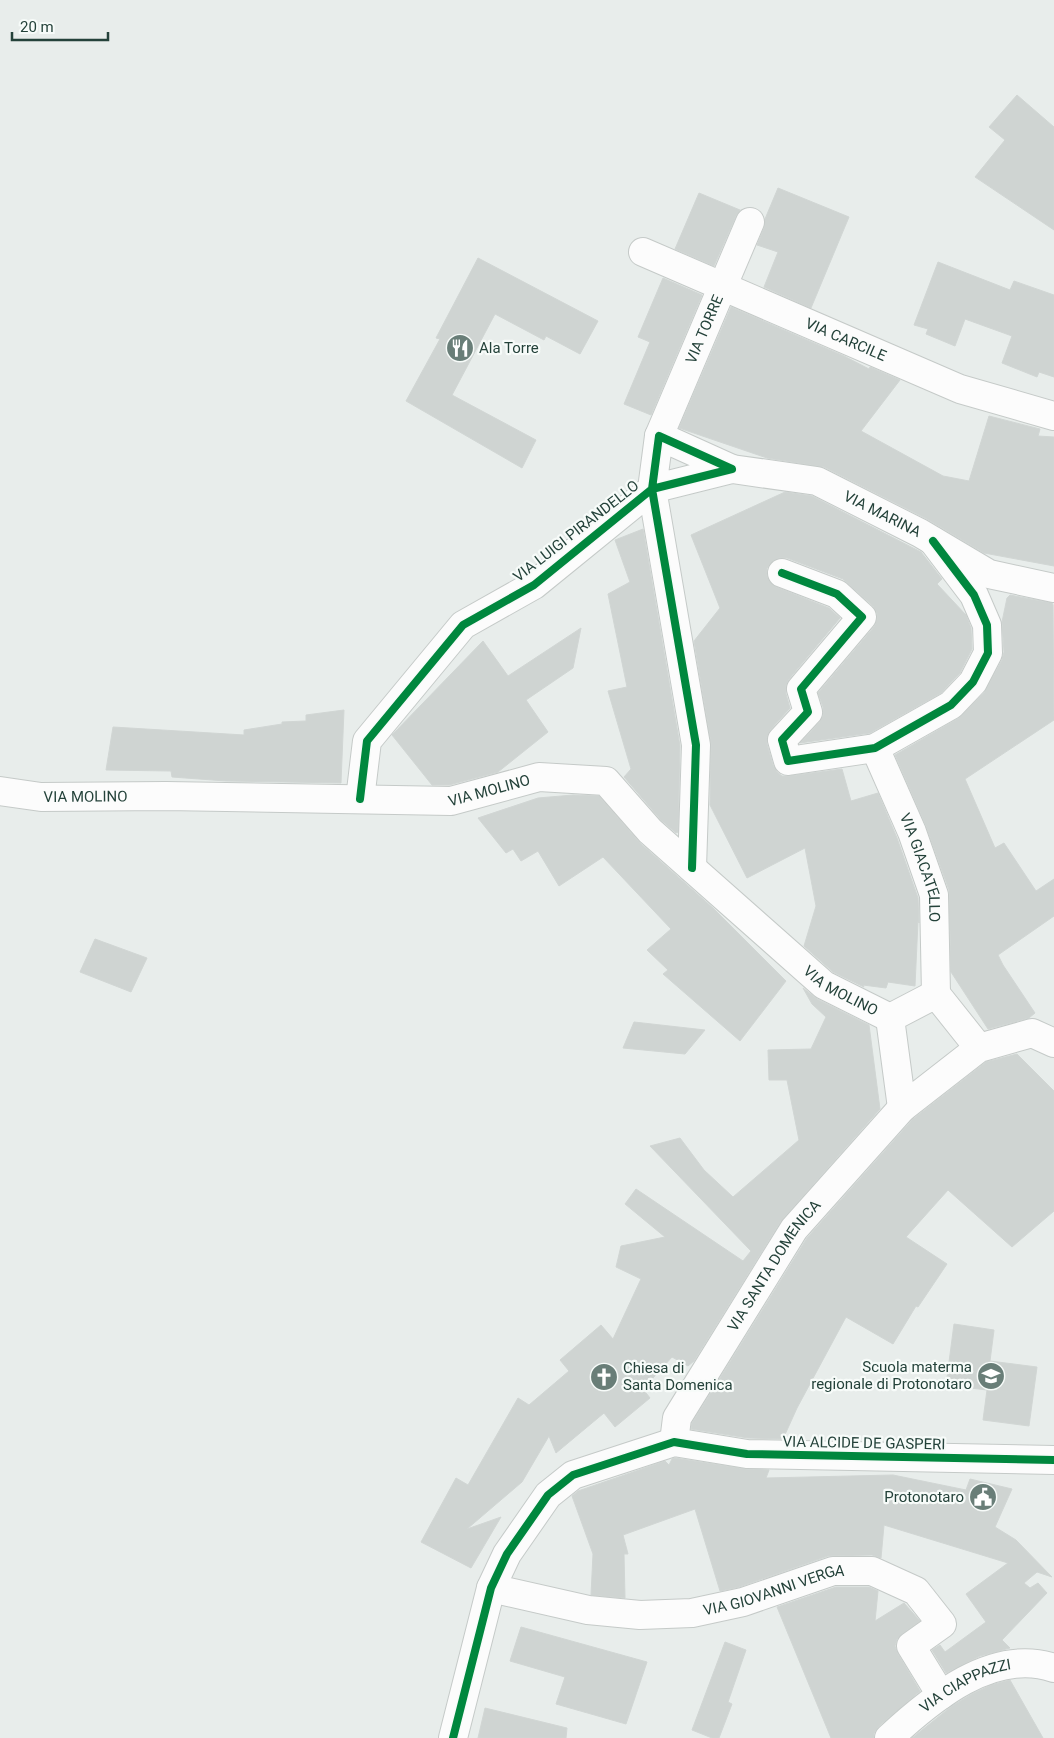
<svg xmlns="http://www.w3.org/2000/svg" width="1054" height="1738" viewBox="0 0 1054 1738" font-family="Roboto,sans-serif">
<rect width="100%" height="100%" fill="#e8edeb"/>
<g fill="#cfd4d2" stroke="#d1d6d4">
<path d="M1017,95L1054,127V230L975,177L1005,140L989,127Z"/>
<path d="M778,188L849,217L811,308L764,287L778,252L757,245L764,228L765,219Z"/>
<path d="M699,193L740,210L736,216L714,266L675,249Z"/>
<path d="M478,258L598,321L580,354L546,336L544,340L495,314L452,395L536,440L522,468L406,401L440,339L436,338Z"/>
<path d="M938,262L1010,290L1014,281L1054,295V377L1039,372L1037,377L1002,363L1012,336L965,319L955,346L926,334L928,329L914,325Z"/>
<path d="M663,278L702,295L651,415L624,404L650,342L638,337Z"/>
<path d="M731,307L844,356L869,369L870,367L900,380L861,431L943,476L969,481L989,416L1040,429L1038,436L1054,437V566L984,553L927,519L824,467L767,458L679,428Z"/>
<path d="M785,492L812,496L921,552L942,579L937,584L966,615L971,628L972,649L960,673L941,693L870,733L800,743L819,723L823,716V707L818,693L874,627L877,620V613L873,606L843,579L787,558H779L773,561L767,568V576L770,582L776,587L829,608L840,618L789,679L786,685V694L790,708L771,729L767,737V744L773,765L777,772L782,776H790L842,769L851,801L878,793L897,838L918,898L919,923L918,921L915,986L888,982L886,988L863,985L864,987L833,972L804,946L816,906L805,848L747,878L710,805L711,743L694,641L720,608L691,535Z"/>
<path d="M643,529L680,746L678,832L676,833L661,820L624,777L631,769L608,691L627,687L608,594L630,582L615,540Z"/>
<path d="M1010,595L1052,603L1053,605L1054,720L965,779L995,848L1004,843L1036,891L1054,879V916L998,955L1003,965L1035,1013L1029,1018L988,1029L951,972L949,890L926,826L895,755L959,718L984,693L1002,660L1004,652L1002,622L1007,598Z"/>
<path d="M581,628L573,668L526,700L548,732L498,772L449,785H432L392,735L483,641L508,676Z"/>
<path d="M344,710L341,783L226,781L172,777L171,771L106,770L113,727L244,735V730L282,724V722L306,721V715Z"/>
<path d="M573,795L599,796L640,843L713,908L786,981L740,1041L663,974L668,970L647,950L671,929L603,857L559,886L538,851L521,861L513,849L506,853L478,818L538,798Z"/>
<path d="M95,939L147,958L131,992L80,972Z"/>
<path d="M803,988L817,999L869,1025L880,1109L781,1221L694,1361L688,1366L672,1357L643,1389L650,1398L615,1427L604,1413L556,1453L549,1436L522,1482L467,1529L501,1517L471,1568L421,1542L456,1478L468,1485L518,1398L529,1405L569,1371L560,1360L601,1325L613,1339L641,1279L616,1267L621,1246L665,1237L625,1204L636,1189L743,1261L751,1251L650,1146L680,1138L704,1170L733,1197L799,1140L787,1080H769L768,1050L811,1049L826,1017L812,1004Z"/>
<path d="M634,1022L705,1030L685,1054L623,1048Z"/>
<path d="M1017,1054L1054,1091V1211L1012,1247L948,1190L906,1237L947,1264L918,1307L916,1306L893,1344L846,1317L797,1408L783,1439L748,1438L691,1429L692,1423L807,1238L913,1119L986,1062Z"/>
<path d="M954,1324L994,1330L990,1361L1037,1367L1029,1426L983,1420L987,1390L946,1385Z"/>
<path d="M675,1458L745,1469L769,1470L766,1478L893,1475L966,1490L970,1479L1012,1489L995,1527L1016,1540L1052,1577L1037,1572L1024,1583L1030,1588L1038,1583L1047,1593L1002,1640L1010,1648L980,1656L946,1673L932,1650L940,1645L945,1652L986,1622L966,1594L1008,1563L884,1525L881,1558L872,1555L828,1556L739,1587L720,1591L695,1509L623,1535L628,1554H624L625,1598L591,1595L593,1554L572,1496L578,1491L665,1461L669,1465L672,1459Z"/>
<path d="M836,1587H869L878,1591L875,1621L904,1603L920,1621L902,1634L897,1639L895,1646L898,1654L920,1691L879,1726L874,1733V1738H831L777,1607Z"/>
<path d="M521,1627L647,1662L626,1724L556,1704L565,1677L510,1661Z"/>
<path d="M725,1642L746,1650L728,1702L732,1704L719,1738H712L692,1730Z"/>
<path d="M1010,1680L1043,1738H912L952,1706L972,1694L991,1685Z"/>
<path d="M485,1708L567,1728L566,1738H478Z"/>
</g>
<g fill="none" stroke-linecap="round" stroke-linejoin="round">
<g stroke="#c5cac8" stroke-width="30">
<g id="minor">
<path id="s1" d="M643,252L960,389L1054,416"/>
<path id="s2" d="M659,436L750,222"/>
<path id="s3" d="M732,469L817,481L920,533L989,574L1054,588"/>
<path d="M782,573L837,594L862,617L801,689L808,712L782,740L788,761L875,748L951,705L973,682L988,653L987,625L974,595L933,541"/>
<path id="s4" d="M875,748L912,832L934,895L936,994"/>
<path id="s5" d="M0,791L41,797L166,796L451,801L539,777L606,781L650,831L824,985L890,1018"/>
<path d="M360,799L367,741L463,625L534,585L652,489L732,469L659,436L652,489L696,745L692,868"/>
<path d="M979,1048L936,994L890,1018L902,1108L979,1048L1032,1033L1054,1043"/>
<path id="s6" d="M674,1442L677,1418L794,1229L902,1108"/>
<path id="s7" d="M491,1588L588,1610L640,1615L692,1613L743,1602L833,1571H872L916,1591L942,1624L911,1646L941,1695"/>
<path d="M453,1738L491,1588L507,1554L548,1495L573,1475L674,1442L747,1454L1054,1460"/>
</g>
</g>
<g stroke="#c5cac8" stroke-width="30">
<g id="tertiary">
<path id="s8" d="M889,1738C931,1699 993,1647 1054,1668"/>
</g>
</g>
<use href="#minor" stroke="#fcfcfc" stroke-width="28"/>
<use href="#tertiary" stroke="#fcfcfc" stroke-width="28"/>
<g stroke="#f7fbf9" stroke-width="11">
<g id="cycleway">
<path d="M782,573L837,594L862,617L801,689L808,712L782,740L788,761L875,748L951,705L973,682L988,653L987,625L974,595L933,541"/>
<path d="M360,799L367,741L463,625L534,585L652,489L732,469L659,436L652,489L696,745L692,868"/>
<path d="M453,1738L491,1588L507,1554L548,1495L573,1475L674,1442L747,1454L1054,1460"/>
</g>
</g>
<use href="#cycleway" stroke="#00873e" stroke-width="8"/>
</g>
<defs>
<g id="restaurant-disc" transform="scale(1.4375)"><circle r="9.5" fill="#697e78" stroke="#f7fbf9"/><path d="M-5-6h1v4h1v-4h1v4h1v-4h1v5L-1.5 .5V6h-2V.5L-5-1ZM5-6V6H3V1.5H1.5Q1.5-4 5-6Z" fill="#fff"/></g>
<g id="school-disc" transform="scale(1.4375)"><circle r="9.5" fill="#697e78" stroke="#f7fbf9"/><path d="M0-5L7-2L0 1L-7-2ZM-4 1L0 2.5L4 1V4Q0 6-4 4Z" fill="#fff"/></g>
<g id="church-disc" transform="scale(1.4375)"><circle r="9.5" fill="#697e78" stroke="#f7fbf9"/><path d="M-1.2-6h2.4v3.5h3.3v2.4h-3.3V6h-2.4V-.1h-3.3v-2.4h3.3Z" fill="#fff"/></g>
<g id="civic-disc" transform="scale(1.4375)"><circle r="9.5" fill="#697e78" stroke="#f7fbf9"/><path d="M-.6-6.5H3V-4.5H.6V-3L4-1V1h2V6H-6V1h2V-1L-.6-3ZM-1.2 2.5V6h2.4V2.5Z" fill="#fff"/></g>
</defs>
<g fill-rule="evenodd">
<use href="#restaurant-disc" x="460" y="348"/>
<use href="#school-disc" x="991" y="1376"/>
<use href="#church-disc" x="604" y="1377"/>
<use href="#civic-disc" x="983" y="1497"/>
</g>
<g text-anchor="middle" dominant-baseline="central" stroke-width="4.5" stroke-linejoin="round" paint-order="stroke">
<g font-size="15" fill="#24423a" stroke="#f7fbf9">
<text stroke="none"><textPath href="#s2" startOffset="116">VIA TORRE</textPath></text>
<text stroke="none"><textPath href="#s1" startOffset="221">VIA CARCILE</textPath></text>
<text stroke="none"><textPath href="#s3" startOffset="159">VIA MARINA</textPath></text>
<text transform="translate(576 531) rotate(-38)">VIA LUIGI PIRANDELLO</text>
<text stroke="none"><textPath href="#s5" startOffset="491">VIA MOLINO</textPath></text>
<text stroke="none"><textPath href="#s5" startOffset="86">VIA MOLINO</textPath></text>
<text stroke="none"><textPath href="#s4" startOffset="129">VIA GIACATELLO</textPath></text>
<text stroke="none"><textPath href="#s5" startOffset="926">VIA MOLINO</textPath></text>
<text stroke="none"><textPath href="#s6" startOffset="205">VIA SANTA DOMENICA</textPath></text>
<text transform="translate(864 1443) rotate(1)">VIA ALCIDE DE GASPERI</text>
<text stroke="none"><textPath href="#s7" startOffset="289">VIA GIOVANNI VERGA</textPath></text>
<text stroke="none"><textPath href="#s8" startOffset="94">VIA CIAPPAZZI</textPath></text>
</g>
<g font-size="15" fill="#24423a" stroke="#f7fbf9" text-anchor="start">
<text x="479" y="348">Ala Torre</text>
<text x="972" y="1367" text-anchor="end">Scuola materma<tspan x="972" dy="17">regionale di Protonotaro</tspan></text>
<text x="623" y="1368">Chiesa di<tspan x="623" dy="17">Santa Domenica</tspan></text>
<text x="964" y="1497" text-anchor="end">Protonotaro</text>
</g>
</g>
<path d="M12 32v8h96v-8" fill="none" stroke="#24423a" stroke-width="2.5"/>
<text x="20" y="32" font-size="15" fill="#24423a" stroke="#f7fbf9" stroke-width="4" paint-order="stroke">20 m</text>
</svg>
